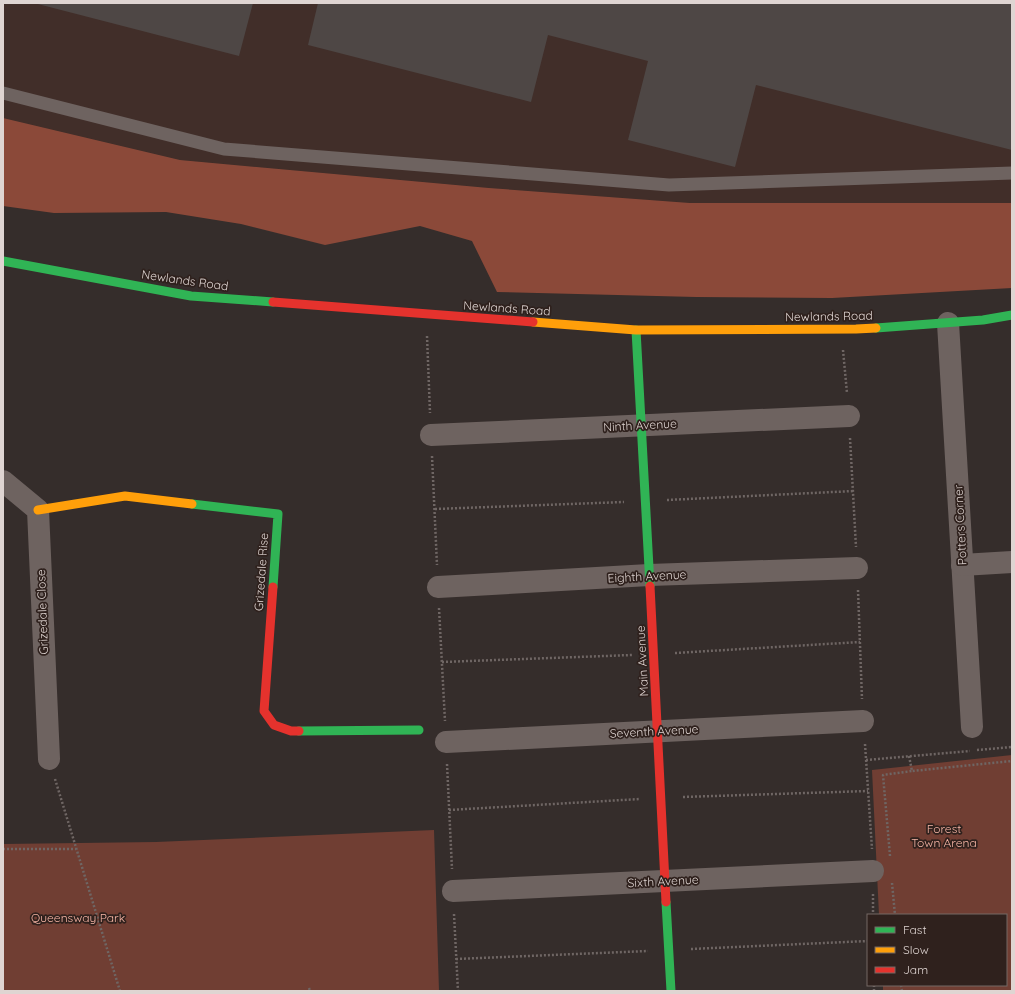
<svg xmlns="http://www.w3.org/2000/svg" width="1015" height="994" viewBox="0 0 1015 994" font-family="Quicksand,sans-serif">
<rect width="100%" height="100%" fill="#352d2b"/>
<path fill="#412e29" d="M3,3H1012V203H690L489,188L180,160L3,118Z"/>
<g fill="#703e33">
<path d="M1012,755V991H883V985H1006V915H879L872,770Z"/>
<path d="M434,830L439,991H3V844L156,842Z"/>
</g>
<path fill="#8b4939" d="M3,118L180,160L489,188L690,203H1012V288L832,298L696,297L497,292L472,241L420,226L325,245L241,224L166,212L54,213L3,206Z"/>
<g fill="#4e4745">
<path d="M34,3H253L239,56Z"/>
<path d="M318,3H1012V150L756,85L735,167L628,140L648,61L548,35L531,102L308,45Z"/>
</g>
<g fill="none" stroke-linecap="round" stroke-linejoin="round">
<g stroke="#6f6664" stroke-width="2.5" stroke-dasharray="2 2" stroke-linecap="butt">
<path d="M427,336L430,413"/>
<path d="M843,350L847,393"/>
<path d="M850,438L856,547"/>
<path d="M432,456L437,565"/>
<path d="M667,500L854,491"/>
<path d="M435,509L624,502"/>
<path d="M858,590L862,699"/>
<path d="M439,608L445,721"/>
<path d="M675,653L860,642"/>
<path d="M442,662L632,655"/>
<path d="M865,744L872,849"/>
<path d="M977,750L1012,747"/>
<path d="M909,756L912,771L1012,761"/>
<path d="M866,760L970,751"/>
<path d="M447,764L452,869"/>
<path d="M55,779L120,991"/>
<path d="M683,797L868,791"/>
<path d="M449,810L640,799"/>
<path d="M3,849H76"/>
<path d="M890,856L883,775L912,771"/>
<path d="M892,883L895,915"/>
<path d="M873,894V915"/>
<path d="M454,914L458,991"/>
<path d="M691,949L868,941"/>
<path d="M456,959L648,951"/>
<path d="M874,985V991"/>
<path d="M901,985L902,991"/>
<path d="M309,988L310,991"/>
</g>
<path stroke="#6e6360" stroke-width="13" d="M3,93L224,149L669,185L1012,173"/>
<g stroke="#6e6360" stroke-width="22">
<path d="M948,323L972,727"/>
<path d="M431,435L849,416"/>
<path d="M3,481L38,510L49,759"/>
<path d="M962,565L1012,562"/>
<path d="M438,587L649,575L857,568"/>
<path d="M446,742L863,721"/>
<path d="M453,891L873,871"/>
</g>
<g stroke="#30b455" stroke-width="9">
<path d="M3,261L191,296L273,302"/>
<path d="M876,328L983,320L1012,315"/>
<path d="M636,330L650,586"/>
<path d="M192,504L278,514L273,587"/>
<path d="M299,731L419,730"/>
<path d="M666,902L671,991"/>
</g>
<g stroke="#ff9f0a" stroke-width="9">
<path d="M533,322L636,330L856,329L876,328"/>
<path d="M38,510L125,496L192,504"/>
</g>
<g stroke="#e5322d" stroke-width="9">
<path d="M273,302L533,322"/>
<path d="M650,586L666,902"/>
<path d="M273,587L264,711L274,725L291,731H299"/>
</g>
</g>
<g text-anchor="middle" dominant-baseline="central" stroke-width="3.5" stroke-linejoin="round" paint-order="stroke">
<g font-size="12" fill="#dfd5d2" stroke="#2f211d">
<text transform="translate(185 280) rotate(8)">Newlands Road</text>
<text transform="translate(507 308) rotate(4)">Newlands Road</text>
<text transform="translate(829 316) rotate(-1)">Newlands Road</text>
<text transform="translate(640 425) rotate(-3)">Ninth Avenue</text>
<text transform="translate(960 525) rotate(-93)">Potters Corner</text>
<text transform="translate(261 572) rotate(-86)">Grizedale Rise</text>
<text transform="translate(647 576) rotate(-3)">Eighth Avenue</text>
<text transform="translate(42 612) rotate(-92)">Grizedale Close</text>
<text transform="translate(642 661) rotate(-93)">Main Avenue</text>
<text transform="translate(654 731) rotate(-3)">Seventh Avenue</text>
<text transform="translate(663 881) rotate(-3)">Sixth Avenue</text>
</g>
<g font-size="12" fill="#f8b6a6" stroke="#2f211d">
<text x="944" y="828">Forest<tspan x="944" dy="14">Town Arena</tspan></text>
<text x="78" y="917">Queensway Park</text>
</g>
</g>
<rect width="1015" height="994" fill="none" stroke="#dfd5d2" stroke-width="8"/>
<rect x="867" y="914" width="140" height="72" fill="#2f211d" stroke="#756965"/>
<rect x="875" y="927" width="20" height="6" fill="#30b455" stroke="#756965"/>
<text x="903" y="934" font-size="12" fill="#dfd5d2">Fast</text>
<rect x="875" y="947" width="20" height="6" fill="#ff9f0a" stroke="#756965"/>
<text x="903" y="954" font-size="12" fill="#dfd5d2">Slow</text>
<rect x="875" y="967" width="20" height="6" fill="#e5322d" stroke="#756965"/>
<text x="903" y="974" font-size="12" fill="#dfd5d2">Jam</text>
</svg>
